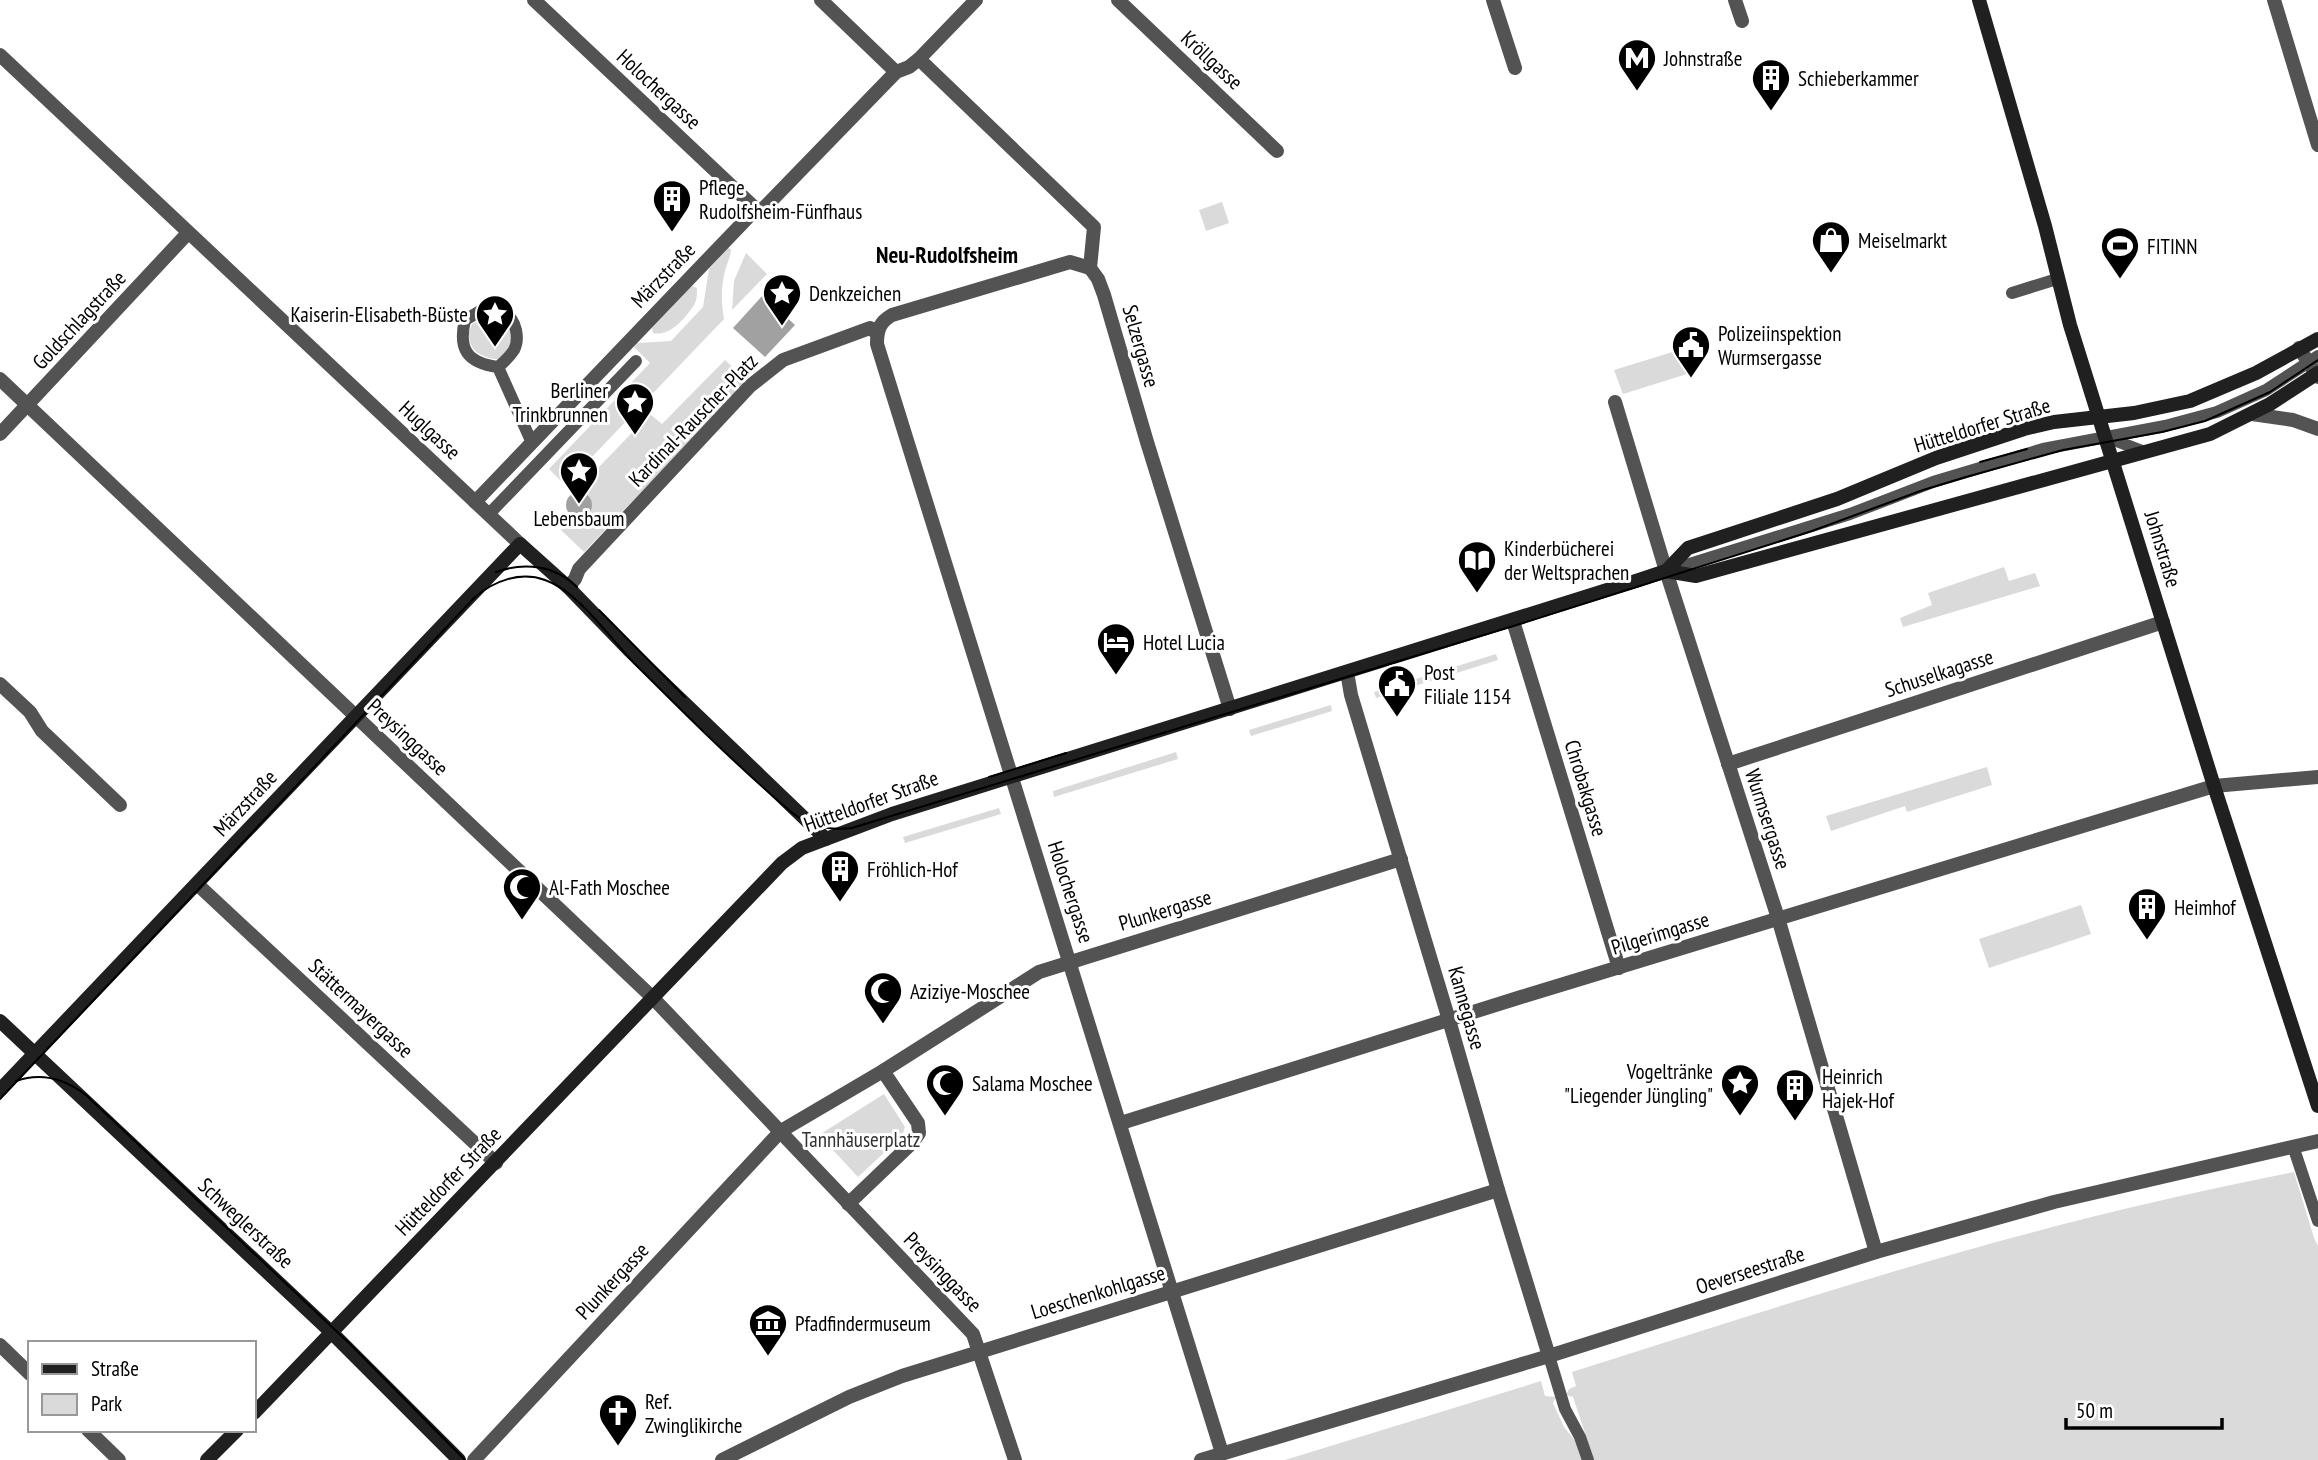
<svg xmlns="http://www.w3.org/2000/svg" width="2318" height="1460" viewBox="0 0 2318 1460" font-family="'PT Sans Narrow',sans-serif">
<rect width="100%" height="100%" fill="#fff"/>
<g fill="#dadada">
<path d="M1222,202L1229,223L1206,231L1199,210Z"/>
<path d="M728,248L731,249C731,256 727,263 725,271C721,287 721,302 724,319L565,485L549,469L650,363L634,347L638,343L671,341L703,307L709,269Z"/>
<path d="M746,253L767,274L732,310L734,281Z"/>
<path d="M692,286L697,288C697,294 697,300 694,305C685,319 669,337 653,333L652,328Z"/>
<path d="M487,317C502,316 507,323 513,335L508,349L499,359C479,359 462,345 472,324Z"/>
<path d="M1679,350L1687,374L1623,394L1614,370Z"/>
<path d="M725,360L747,381L584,552L561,530L573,517L578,518L577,492L574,493L650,414L662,424Z"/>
<path d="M2004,567L2009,581L2035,573L2040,586L1903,627L1900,618L1932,605L1928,593Z"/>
<path d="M1496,654L1498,660L1376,698L1374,692Z"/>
<path d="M1331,705L1332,711L1251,736L1249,730Z"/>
<path d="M1176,752L1178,759L1054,797L1053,791Z"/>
<path d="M1987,767L1992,785L1907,812L1905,806L1831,831L1826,816Z"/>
<path d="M999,808L1001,814L905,843L903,837Z"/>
<path d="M2081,905L2091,934L1989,968L1979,939Z"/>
<path d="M884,1094L905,1127L902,1136L858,1177L819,1135Z"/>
<path d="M2294,1172L2314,1238L2318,1246V1460H1594L1573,1397L1566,1395L1569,1389L1576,1386L1572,1372C1724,1324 1876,1274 2030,1233C2117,1209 2206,1190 2294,1172Z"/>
<path d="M1541,1381L1545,1396L1556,1397L1553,1403L1564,1427L1577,1443L1582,1460H1285Z"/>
</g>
<g fill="#a1a1a1">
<path d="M763,295L795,325L765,357L733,328Z"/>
<circle cx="579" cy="505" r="13"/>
</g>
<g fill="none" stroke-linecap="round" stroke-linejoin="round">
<g stroke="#535353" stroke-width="12">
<path d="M2012,293L2057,279"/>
<path d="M482,310C489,310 498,309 505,313C516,320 520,338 514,350C510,356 504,362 498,367C467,363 458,349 465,320Z"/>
<path d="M498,367L532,443"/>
<path d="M2106,437L2145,452"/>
<path d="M489,514L636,361"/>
<path d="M1667,571L1850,514L1933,482L2043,449L2165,426L2217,412L2266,390L2318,356"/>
<path d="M2293,1146L2318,1221"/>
<path d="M1549,1356L1565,1409L1580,1437L1588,1460"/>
</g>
<g stroke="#535353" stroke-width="14">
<path d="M534,0L756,209"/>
<path d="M821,0L896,72"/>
<path d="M1118,0L1277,151"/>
<path d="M1493,0L1515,68"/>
<path d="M1735,0L1742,21"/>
<path d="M2274,0L2318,145"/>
<path d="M0,55L520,544"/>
<path d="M919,59L1094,227L1090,268L1098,279L1104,295L1147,442L1230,709"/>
<path d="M1090,268L1070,262L892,315C880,322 877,329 877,344C992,714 1110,1083 1222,1453"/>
<path d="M2299,348L2318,377"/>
<path d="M0,379L652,997L973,1334L1015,1460"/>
<path d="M1615,402L1666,571L1778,918L1876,1252"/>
<path d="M2252,414L2293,420L2318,429"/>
<path d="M0,434L188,233"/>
<path d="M475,502L756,209H763L896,72L909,67L919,59L976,0"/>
<path d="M568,587L575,579L579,569L750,386L783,360L870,328L877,333"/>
<path d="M1513,621L1619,968"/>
<path d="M1347,672L1351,695L1449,1020L1498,1190L1549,1356"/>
<path d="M0,684L30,712L42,731L120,805"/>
<path d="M1728,764L2163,622"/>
<path d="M197,884L496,1163"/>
<path d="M1121,1123L1521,997L2214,786L2318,777"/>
<path d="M848,1204L913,1142L919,1133L918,1123L883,1071"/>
<path d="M0,1345L30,1374"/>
<path d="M88,1430L119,1460"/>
<path d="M474,1460L781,1131L883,1071L1039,972L1401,859"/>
<path d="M722,1460L849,1397L902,1376L1498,1190"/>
<path d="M1201,1460L1549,1356L1876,1252L2054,1202L2318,1141"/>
</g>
<g stroke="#202020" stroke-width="14">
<path d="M1979,0L2045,226L2070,325L2214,786L2318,1106"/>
<path d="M1666,571L1696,576L2210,434L2270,404L2318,373"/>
<path d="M0,1021L332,1333L459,1460"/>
<path d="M0,1090L520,544L568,587L629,650L826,839"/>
<path d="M254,1413L782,863L802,848L892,814L1639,580L1666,571L1688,548L1837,499L1936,458L2024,429L2054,422L2134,413L2190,401L2256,373L2318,339"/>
<path d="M207,1460L237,1430"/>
</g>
<g stroke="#000" stroke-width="2">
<path d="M1980,462L2027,449"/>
<path d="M496,572C524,562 555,565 577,587"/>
<path d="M599,610L685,697"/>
<path d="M989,777L1066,753"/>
<path d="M16,1081C41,1072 65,1079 86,1095L350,1344L465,1460"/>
<path d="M0,1099L475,597C494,581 520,571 545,580C578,591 609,637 634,663C684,713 736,765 790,811C808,826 829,831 852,828L1520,624L1812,531L1923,490L1966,477L2063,450L2162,432L2205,421L2270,392L2318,360"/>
</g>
</g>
<defs>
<g id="metro-pin" transform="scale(2.0125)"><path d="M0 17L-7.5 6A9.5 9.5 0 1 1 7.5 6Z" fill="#000" stroke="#fff"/><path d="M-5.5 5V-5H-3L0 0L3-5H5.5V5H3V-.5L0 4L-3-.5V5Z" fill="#fff"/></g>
<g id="building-pin" transform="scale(2.0125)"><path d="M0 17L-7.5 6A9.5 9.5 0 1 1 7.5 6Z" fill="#000" stroke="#fff"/><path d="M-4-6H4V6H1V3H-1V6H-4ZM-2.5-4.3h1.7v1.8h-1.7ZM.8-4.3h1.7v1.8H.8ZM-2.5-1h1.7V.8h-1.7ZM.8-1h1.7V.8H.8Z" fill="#fff"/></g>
<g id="shop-pin" transform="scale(2.0125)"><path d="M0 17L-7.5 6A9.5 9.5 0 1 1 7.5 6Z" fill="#000" stroke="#fff"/><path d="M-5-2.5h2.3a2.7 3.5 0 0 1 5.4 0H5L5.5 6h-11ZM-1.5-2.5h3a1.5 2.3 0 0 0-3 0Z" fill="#fff"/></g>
<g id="stadium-pin" transform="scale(2.0125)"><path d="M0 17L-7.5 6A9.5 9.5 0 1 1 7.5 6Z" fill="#000" stroke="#fff"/><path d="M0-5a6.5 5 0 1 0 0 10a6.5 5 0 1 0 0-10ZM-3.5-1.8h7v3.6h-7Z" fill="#fff"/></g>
<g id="sight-pin" transform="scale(2.0125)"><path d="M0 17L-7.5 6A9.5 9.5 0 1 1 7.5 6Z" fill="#000" stroke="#fff"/><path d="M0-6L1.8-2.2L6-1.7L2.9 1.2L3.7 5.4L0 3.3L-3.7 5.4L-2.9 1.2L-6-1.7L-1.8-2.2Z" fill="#fff"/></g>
<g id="civic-pin" transform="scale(2.0125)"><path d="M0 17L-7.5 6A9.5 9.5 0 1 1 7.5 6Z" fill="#000" stroke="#fff"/><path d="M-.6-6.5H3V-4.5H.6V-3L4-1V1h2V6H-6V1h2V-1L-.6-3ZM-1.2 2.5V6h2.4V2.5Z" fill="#fff"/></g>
<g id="library-pin" transform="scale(2.0125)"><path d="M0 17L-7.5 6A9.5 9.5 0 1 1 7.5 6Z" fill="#000" stroke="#fff"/><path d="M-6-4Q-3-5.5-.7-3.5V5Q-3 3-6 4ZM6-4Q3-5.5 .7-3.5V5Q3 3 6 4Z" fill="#fff"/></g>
<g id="hotel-pin" transform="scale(2.0125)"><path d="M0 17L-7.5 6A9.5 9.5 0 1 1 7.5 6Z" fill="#000" stroke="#fff"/><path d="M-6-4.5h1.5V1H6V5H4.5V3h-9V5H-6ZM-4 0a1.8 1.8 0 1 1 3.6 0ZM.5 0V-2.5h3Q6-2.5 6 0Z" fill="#fff"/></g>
<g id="mosque-pin" transform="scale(2.0125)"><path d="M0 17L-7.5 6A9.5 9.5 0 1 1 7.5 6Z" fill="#000" stroke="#fff"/><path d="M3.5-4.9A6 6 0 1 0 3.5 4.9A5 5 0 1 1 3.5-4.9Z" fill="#fff"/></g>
<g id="museum-pin" transform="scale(2.0125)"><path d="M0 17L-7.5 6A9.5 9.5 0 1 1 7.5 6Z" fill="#000" stroke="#fff"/><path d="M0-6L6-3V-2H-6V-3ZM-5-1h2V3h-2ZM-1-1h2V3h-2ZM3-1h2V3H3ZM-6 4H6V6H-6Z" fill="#fff"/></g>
<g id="church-pin" transform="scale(2.0125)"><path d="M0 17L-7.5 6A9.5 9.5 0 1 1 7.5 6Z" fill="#000" stroke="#fff"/><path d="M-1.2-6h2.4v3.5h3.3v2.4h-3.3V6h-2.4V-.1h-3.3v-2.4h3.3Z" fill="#fff"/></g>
</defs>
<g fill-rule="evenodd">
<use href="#metro-pin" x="1637" y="58"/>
<use href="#building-pin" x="1771" y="78"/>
<use href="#building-pin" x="672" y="199"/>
<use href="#shop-pin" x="1831" y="240"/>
<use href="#stadium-pin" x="2120" y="246"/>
<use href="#sight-pin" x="782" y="293"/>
<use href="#sight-pin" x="495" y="314"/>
<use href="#civic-pin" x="1691" y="345"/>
<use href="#sight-pin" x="635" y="402"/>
<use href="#sight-pin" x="579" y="471"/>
<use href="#library-pin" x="1477" y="560"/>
<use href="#hotel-pin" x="1116" y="642"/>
<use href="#civic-pin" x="1397" y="684"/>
<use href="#building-pin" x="840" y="869"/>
<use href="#mosque-pin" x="522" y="887"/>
<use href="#building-pin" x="2147" y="907"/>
<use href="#mosque-pin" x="883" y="991"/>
<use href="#mosque-pin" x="945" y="1083"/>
<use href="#sight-pin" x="1740" y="1083"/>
<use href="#building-pin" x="1795" y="1088"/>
<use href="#museum-pin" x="768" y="1323"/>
<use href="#church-pin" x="618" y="1413"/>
</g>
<g text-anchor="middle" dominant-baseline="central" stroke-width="6" stroke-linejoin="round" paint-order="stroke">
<g font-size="21" fill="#000" stroke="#fff" text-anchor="start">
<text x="1664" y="58">Johnstraße</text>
<text x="1798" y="78">Schieberkammer</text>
<text x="699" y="187">Pflege<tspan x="699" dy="24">Rudolfsheim-Fünfhaus</tspan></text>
<text x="1858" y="240">Meiselmarkt</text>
<text x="2147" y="246">FITINN</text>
<text x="809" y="293">Denkzeichen</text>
<text x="468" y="314" text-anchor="end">Kaiserin-Elisabeth-Büste</text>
<text x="1718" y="333">Polizeiinspektion<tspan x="1718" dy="24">Wurmsergasse</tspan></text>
<text x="608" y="390" text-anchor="end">Berliner<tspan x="608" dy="24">Trinkbrunnen</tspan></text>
<text x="579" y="518" text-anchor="middle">Lebensbaum</text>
<text x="1504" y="548">Kinderbücherei<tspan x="1504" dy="24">der Weltsprachen</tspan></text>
<text x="1143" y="642">Hotel Lucia</text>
<text x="1424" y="672">Post<tspan x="1424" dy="24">Filiale 1154</tspan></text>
<text x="867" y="869">Fröhlich-Hof</text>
<text x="549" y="887">Al-Fath Moschee</text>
<text x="2174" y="907">Heimhof</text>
<text x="910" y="991">Aziziye-Moschee</text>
<text x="1713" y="1071" text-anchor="end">Vogeltränke<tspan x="1713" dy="24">"Liegender Jüngling"</tspan></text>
<text x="1822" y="1076">Heinrich<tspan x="1822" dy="24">Hajek-Hof</tspan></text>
<text x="972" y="1083">Salama Moschee</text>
<text x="795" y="1323">Pfadfindermuseum</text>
<text x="645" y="1401">Ref.<tspan x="645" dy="24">Zwinglikirche</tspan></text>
</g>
<g font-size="21" fill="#000" stroke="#fff">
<text transform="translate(1212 60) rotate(43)">Kröllgasse</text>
<text transform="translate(659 89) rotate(43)">Holochergasse</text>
<text transform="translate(663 275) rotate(-46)">Märzstraße</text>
<text transform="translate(79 320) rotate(-47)">Goldschlagstraße</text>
<text transform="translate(1141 346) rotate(74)">Selzergasse</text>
<text transform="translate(693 420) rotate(-46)">Kardinal-Rauscher-Platz</text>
<text transform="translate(1982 425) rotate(-17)">Hütteldorfer Straße</text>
<text transform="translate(430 430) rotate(43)">Huglgasse</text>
<text transform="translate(2163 549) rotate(73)">Johnstraße</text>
<text transform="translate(1939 673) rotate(-18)">Schuselkagasse</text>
<text transform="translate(408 737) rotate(43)">Preysinggasse</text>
<text transform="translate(1586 788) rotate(73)">Chrobakgasse</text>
<text transform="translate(871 801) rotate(-20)">Hütteldorfer Straße</text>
<text transform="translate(245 803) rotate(-47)">Märzstraße</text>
<text transform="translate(1768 819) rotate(72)">Wurmsergasse</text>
<text transform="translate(1071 892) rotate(72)">Holochergasse</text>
<text transform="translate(1165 910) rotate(-17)">Plunkergasse</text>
<text transform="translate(1660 933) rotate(-17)">Pilgerimgasse</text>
<text transform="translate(361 1008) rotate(43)">Stättermayergasse</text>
<text transform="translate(1467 1008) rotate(74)">Kannegasse</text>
<text transform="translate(448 1181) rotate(-46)">Hütteldorfer Straße</text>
<text transform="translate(246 1223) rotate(43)">Schweglerstraße</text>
<text transform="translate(1750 1270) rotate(-18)">Oeverseestraße</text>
<text transform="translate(943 1272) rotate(46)">Preysinggasse</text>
<text transform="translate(612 1281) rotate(-47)">Plunkergasse</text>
<text transform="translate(1098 1292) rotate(-17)">Loeschenkohlgasse</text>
</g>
<g font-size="21" fill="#313131" stroke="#fff">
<text x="861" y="1139">Tannhäuserplatz</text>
</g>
<g font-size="23" font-weight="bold" fill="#000" stroke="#fff">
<text x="947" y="254">Neu-Rudolfsheim</text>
</g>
</g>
<rect x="28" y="1341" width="228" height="91" fill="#ffffff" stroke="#999999" stroke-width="2"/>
<rect x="42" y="1364" width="35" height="10" fill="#202020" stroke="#999999" stroke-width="2"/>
<text x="91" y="1376" font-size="21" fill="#000000">Straße</text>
<rect x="42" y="1394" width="35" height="21" fill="#dadada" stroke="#999999" stroke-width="2"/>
<text x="91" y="1411" font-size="21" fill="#000000">Park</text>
<path d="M2066 1418v10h156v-10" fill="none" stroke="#000000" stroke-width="3.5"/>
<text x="2076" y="1418" font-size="21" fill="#000000" stroke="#ffffff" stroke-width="5" paint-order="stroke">50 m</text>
</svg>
